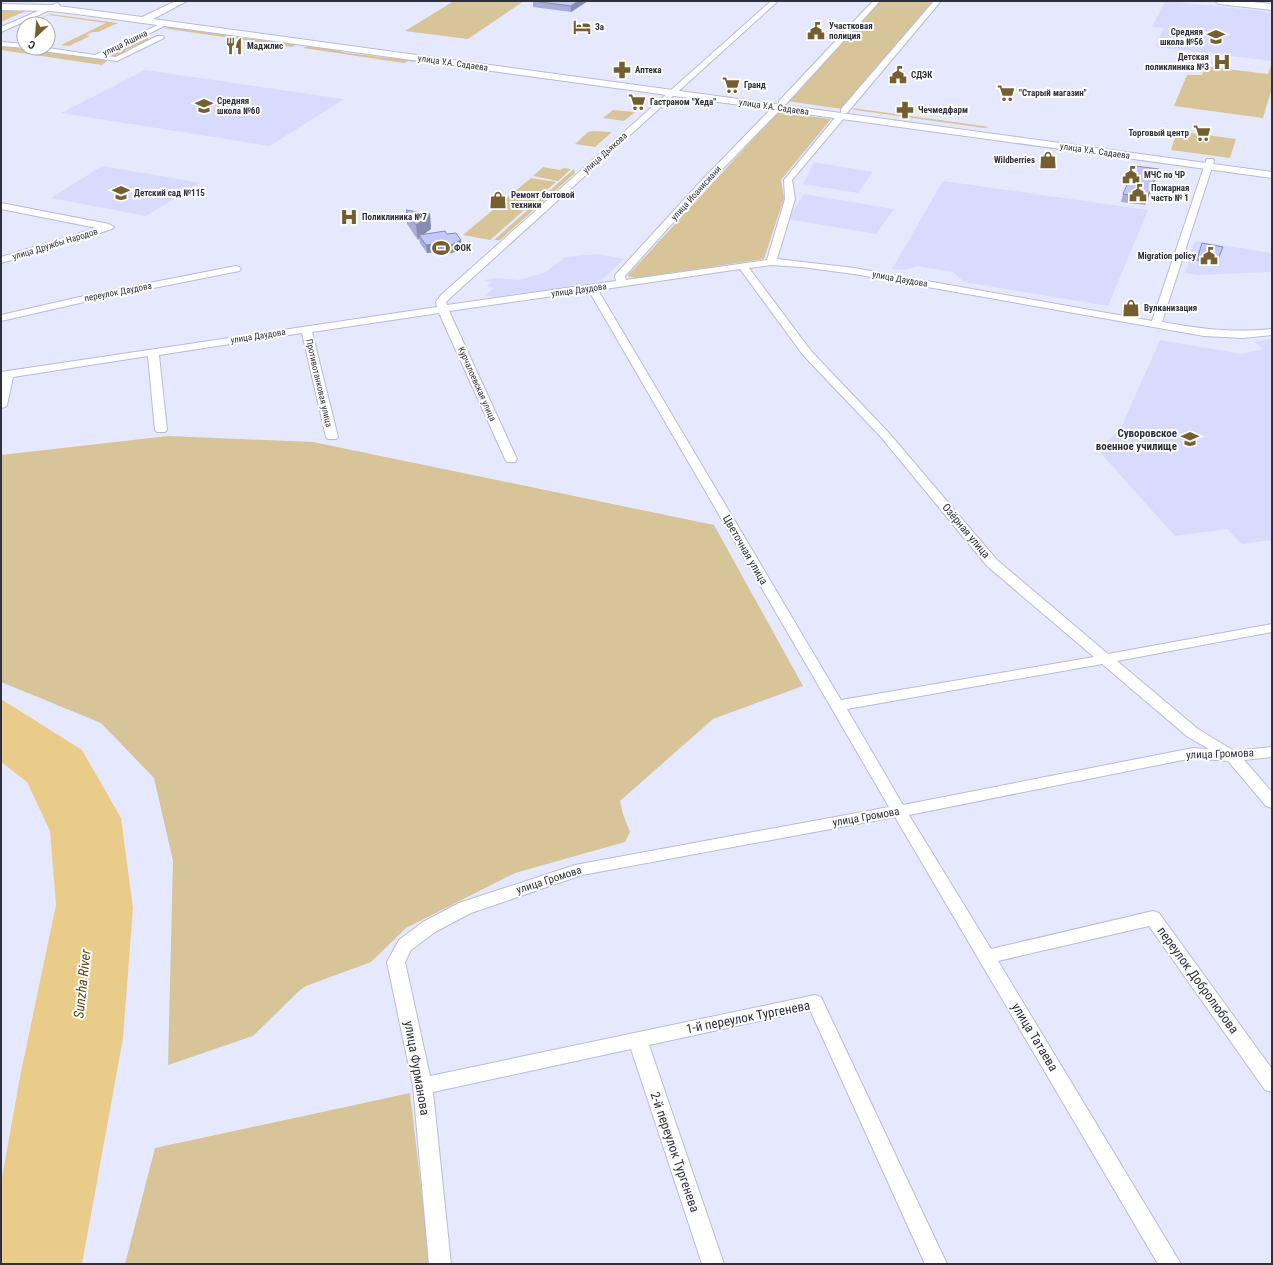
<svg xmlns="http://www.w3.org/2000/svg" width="1273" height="1265" viewBox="0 0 1273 1265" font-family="'Roboto Condensed',sans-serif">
<rect width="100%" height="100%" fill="#e6e9fe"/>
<g fill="#d8dbfd">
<path d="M1165,1L1272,12V61L1155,47L1164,28L1152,27Z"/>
<path d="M145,70L344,99L270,146L61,113Z"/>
<path d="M814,162L873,172L858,193L803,184Z"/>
<path d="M102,166L150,174L200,183L146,216L51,198Z"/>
<path d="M943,181L1148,210L1108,306L964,282L953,272L917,266L904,270L892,269Z"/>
<path d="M804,194L894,209L876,234L788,219Z"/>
<path d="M1196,241L1272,253V272L1197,275L1185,273L1193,245Z"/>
<path d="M598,254L624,259L602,280L578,286L493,297L485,295L494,288L487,286L492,282L484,280L498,278L519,280L546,272L565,257Z"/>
<path d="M1272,339V540L1242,544L1227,529L1175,536L1097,449L1120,430L1160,340L1242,354L1263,349L1254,342Z"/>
</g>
<g fill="#d8c499">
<path d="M454,1H524L468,39L405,31Z"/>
<path d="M880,1H933L842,109L787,101Z"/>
<path d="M1,10H28L1,22Z"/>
<path d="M50,14L118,23L98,32H93L86,35L90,36L69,46L48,44L61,45L106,23L49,15L27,24Z"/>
<path d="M171,27L237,35L236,37C256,40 274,40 294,43L295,45L292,47L162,28Z"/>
<path d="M141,38L152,39L126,50V52L117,57L106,55Z"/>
<path d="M1,45L106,60L107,61L102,65L1,50Z"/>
<path d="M309,45L342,50L341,52L390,58L395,57L415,60L416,62L408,61L404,63L303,48Z"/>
<path d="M426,61L576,82L574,83L421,62Z"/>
<path d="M1177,63L1268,74L1271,65H1272V88L1263,118L1174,106L1187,75H1202L1204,70L1176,66Z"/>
<path d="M852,108L990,127L984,128L855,110Z"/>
<path d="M613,110L635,112L624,121L603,118Z"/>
<path d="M778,112L831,119L781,180L784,198L764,259L636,278L629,277L628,275Z"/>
<path d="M593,131L612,132L595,147L575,144L588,132Z"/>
<path d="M1177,131L1236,139L1230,158L1171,150Z"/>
<path d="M543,167L560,170L564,168L571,169L558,181L533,176Z"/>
<path d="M574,169L575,173L500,240H494Z"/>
<path d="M531,178L556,182L490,240L463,235Z"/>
<path d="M168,436L313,442L714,525L803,686L713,719L620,801L623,814L630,832L625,842L515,873L406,928L371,962L306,986L299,991L253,1036L168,1065L173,861L154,778L101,723L1,682V455Z"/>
<path d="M410,1093L430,1264H125L155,1148Z"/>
</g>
<path fill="#eacc8a" d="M1,699L82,750L121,818L133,908L123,1038L82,1264H1V1183L20,1077L56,905L50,831L27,782L1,762Z"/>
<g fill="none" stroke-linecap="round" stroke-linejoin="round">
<g stroke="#b7badd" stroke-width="2">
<g id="minor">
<path d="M771,1H778L449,299L446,302L447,305L616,281L615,276L616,274L700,182L775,105H781V109L706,186L625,276L626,280L767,260L785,199L784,180L838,114H841L845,116L844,118L792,180L795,199L777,259L854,268L1152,321L1206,161L1207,159H1213L1214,161L1162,322C1201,329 1232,333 1272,329V335L1243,338L1204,336L854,274L802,267L771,265L749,268L811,351L889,433L997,560L1108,654L1272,624V632L1117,661L1198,729L1234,751L1272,747V757L1244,760L1272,792V808L1266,806L1228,761L1193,758L909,815L991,949L1153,911L1159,913L1272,1069V1092L1265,1090L1149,926L998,961L1181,1264H1158L895,817L582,875L471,913L435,932L411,950L405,962L430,1076L815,995L821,997L947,1264H925L810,1010L649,1045L724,1264H702L631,1049L433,1092L451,1264H429L413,1086L387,962L399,940L423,922L459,903L575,865L889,807L589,291L449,311L517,459L515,462H507L505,459L439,313L312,332L338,437L336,439H328L326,437L302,333L159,355L167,430L165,432H157L155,430L148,356L13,377L7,405L5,407L1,408V372L437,307L436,302L441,295ZM740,269L803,355L881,437L987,566L1094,657L841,700L598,290ZM1102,664L1188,737L1209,749L1193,748L903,805L847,709Z"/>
<path d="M873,1H880L785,105H779V101Z"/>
<path d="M934,1H941L847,113H841V109Z"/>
<path d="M57,3L60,5L59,6L1,32V27Z"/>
<path d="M166,21L170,23L168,24L105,56L116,57L157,36H163L164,38L117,61L35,50L31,48H48L95,55Z"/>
<path d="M1,42L24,44L25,48L1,46Z"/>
<path d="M1,203L109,224L114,227L112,229L51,249L1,263V257L97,228L1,209Z"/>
<path d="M236,266L239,267L241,269L239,271L93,300L1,321V315L93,294Z"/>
</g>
</g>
<g stroke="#b7badd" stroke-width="2">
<g id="major">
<path d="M176,1H187L153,19L1272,172V178L77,14L51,11L1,10V4L51,5L142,17Z"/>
<path d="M1215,1H1242L1272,4V10L1219,4Z"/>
</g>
</g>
<use href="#minor" fill="#fff" fill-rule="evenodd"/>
<use href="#major" fill="#fff" fill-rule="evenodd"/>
</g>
<g fill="#a8acd9">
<path d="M533,1H588L571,12L533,7Z"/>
<path d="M1159,169L1157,176L1145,205L1121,202L1123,194Z"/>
<path d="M406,210L430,214L431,229L424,234H447L462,248L452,253L437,255L435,252L427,253L420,243L419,238L418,240L407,224Z"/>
<path d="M1223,247L1217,264L1196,261L1198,256Z"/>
</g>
<g fill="#888cb0">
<path d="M578,1H588L571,12V6Z"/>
<path d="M1159,169L1157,176L1145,205L1147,198Z"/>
<path d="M430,214L431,229L420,237L419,235V238L418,240L416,225Z"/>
<path d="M461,240L462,248L452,253L437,255L436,247Z"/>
<path d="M434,244L435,252L427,253L426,245Z"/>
</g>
<g fill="#c3c8fc" stroke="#888cb0">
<path d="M533,1H578L571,6Z"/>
<path d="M1135,166L1159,169L1147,198L1123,194Z"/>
<path d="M406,210L430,214L416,225Z"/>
<path d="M445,231L447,234L456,233L461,240L451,245L436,247L434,244L426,245L419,235Z"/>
<path d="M1202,243L1223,247L1218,259L1198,256Z"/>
</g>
<defs>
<g id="hotel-bare" transform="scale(1.38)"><path d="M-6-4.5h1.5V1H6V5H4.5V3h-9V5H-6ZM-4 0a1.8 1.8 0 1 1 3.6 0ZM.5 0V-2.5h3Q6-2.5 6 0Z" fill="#755f2f" stroke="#fff" stroke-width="2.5" paint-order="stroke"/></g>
<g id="civic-bare" transform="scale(1.38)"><path d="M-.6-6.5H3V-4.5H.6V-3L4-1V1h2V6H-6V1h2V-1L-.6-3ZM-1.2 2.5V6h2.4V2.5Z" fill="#755f2f" stroke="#fff" stroke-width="2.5" paint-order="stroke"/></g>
<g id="school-bare" transform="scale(1.38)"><path d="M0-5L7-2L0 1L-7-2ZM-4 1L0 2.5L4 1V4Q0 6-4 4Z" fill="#755f2f" stroke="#fff" stroke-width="2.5" paint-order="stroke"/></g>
<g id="restaurant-bare" transform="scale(1.38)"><path d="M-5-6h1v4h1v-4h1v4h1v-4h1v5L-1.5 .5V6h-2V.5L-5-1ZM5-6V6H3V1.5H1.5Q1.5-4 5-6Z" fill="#755f2f" stroke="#fff" stroke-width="2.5" paint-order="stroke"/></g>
<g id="hospital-bare" transform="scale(1.38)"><path d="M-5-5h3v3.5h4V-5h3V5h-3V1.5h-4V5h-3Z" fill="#755f2f" stroke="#fff" stroke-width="2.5" paint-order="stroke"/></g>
<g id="pharmacy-bare" transform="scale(1.38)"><path d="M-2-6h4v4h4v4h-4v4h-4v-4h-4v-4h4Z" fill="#755f2f" stroke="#fff" stroke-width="2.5" paint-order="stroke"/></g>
<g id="supermarket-bare" transform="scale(1.38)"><path d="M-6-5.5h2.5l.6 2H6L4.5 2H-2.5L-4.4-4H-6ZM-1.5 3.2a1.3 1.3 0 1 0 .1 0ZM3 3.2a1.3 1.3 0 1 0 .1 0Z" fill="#755f2f" stroke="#fff" stroke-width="2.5" paint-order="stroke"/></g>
<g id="shop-bare" transform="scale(1.38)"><path d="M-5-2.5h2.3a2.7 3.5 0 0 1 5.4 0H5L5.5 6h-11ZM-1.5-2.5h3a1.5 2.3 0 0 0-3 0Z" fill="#755f2f" stroke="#fff" stroke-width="2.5" paint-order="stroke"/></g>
<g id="stadium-bare" transform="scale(1.38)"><path d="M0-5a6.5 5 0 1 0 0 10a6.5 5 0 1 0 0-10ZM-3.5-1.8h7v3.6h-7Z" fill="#755f2f" stroke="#fff" stroke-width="2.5" paint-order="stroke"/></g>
<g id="university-bare" transform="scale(1.38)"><path d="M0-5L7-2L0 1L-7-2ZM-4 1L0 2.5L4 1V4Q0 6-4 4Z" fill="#755f2f" stroke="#fff" stroke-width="2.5" paint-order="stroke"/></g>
</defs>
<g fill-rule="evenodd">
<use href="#hotel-bare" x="582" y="27"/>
<use href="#civic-bare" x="816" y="31"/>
<use href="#school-bare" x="1216" y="37"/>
<use href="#restaurant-bare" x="234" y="46"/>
<use href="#hospital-bare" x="1222" y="62"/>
<use href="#pharmacy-bare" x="622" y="70"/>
<use href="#civic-bare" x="898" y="75"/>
<use href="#supermarket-bare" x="731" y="85"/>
<use href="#supermarket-bare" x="1006" y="93"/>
<use href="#supermarket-bare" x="637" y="102"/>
<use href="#school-bare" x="204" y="106"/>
<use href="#pharmacy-bare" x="905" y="110"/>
<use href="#supermarket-bare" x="1202" y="133"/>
<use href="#shop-bare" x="1048" y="160"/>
<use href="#civic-bare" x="1131" y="175"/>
<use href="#school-bare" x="121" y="193"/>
<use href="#civic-bare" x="1138" y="193"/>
<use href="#shop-bare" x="498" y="200"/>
<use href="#hospital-bare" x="349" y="217"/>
<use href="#stadium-bare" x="441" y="248"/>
<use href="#civic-bare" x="1209" y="256"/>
<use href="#shop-bare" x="1131" y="308"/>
<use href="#university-bare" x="1190" y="439"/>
</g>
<g text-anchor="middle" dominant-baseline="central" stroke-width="4" stroke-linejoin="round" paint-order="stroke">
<g font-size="9" font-weight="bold" fill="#2f303e" stroke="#fff" text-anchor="start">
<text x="829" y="26">Участковая<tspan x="829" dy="10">полиция</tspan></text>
<text x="595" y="27">За</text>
<text x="1203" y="32" text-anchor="end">Средняя<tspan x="1203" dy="10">школа №56</tspan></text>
<text x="247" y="46">Маджлис</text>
<text x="1209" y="57" text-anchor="end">Детская<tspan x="1209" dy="10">поликлиника №3</tspan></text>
<text x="635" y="70">Аптека</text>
<text x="911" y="75">СДЭК</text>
<text x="744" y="85">Гранд</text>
<text x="1019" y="93">"Старый магазин"</text>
<text x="217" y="101">Средняя<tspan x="217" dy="10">школа №60</tspan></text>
<text x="650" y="102">Гастраном "Хеда"</text>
<text x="918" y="110">Чечмедфарм</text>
<text x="1189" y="133" text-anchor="end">Торговый центр</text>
<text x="1035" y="160" text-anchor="end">Wildberries</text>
<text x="1144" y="175">МЧС по ЧР</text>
<text x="1151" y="188">Пожарная<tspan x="1151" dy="10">часть № 1</tspan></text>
<text x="134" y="193">Детский сад №115</text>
<text x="511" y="195">Ремонт бытовой<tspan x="511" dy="10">техники</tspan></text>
<text x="362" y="217">Поликлиника №7</text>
<text x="454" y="248">ФОК</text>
<text x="1196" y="256" text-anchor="end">Migration policy</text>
<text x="1144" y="308">Вулканизация</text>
</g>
<g font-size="9" fill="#2f303e" stroke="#fff">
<text transform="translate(125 43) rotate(-26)">улица Яшина</text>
<text transform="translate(453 63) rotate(8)">улица У.А. Садаева</text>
<text transform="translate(774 107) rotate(8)">улица У.А. Садаева</text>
<text transform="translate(1095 151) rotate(8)">улица У.А. Садаева</text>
<text transform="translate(605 153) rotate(-42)">улица Дьякова</text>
<text transform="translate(696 193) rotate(-48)">улица Иоанисиани</text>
<text transform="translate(55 244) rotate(-17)">улица Дружбы Народов</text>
<text transform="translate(900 279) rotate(10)">улица Даудова</text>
<text transform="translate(579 290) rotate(-8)">улица Даудова</text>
<text transform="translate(118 292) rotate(-11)">переулок Даудова</text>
<text transform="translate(258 336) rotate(-9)">улица Даудова</text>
<text transform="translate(319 383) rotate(77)">Противотанковая улица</text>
<text transform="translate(477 384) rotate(66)">Курчалоевская улица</text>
</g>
<g font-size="11" font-weight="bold" fill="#2f303e" stroke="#fff" text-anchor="end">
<text x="1177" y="433">Суворовское<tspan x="1177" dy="13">военное училище</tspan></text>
</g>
<g font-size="11" fill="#2f303e" stroke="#fff">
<text transform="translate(966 531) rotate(50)">Озёрная улица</text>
<text transform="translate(745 550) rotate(60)">Цветочная улица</text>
<text transform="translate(1220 754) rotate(-2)">улица Громова</text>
<text transform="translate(866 817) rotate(-10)">улица Громова</text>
<text transform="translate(549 880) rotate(-18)">улица Громова</text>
</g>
<g font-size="13" fill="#2f303e" stroke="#fff">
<text transform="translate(1198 980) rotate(54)">переулок Добролюбова</text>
<text transform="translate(748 1017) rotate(-11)">1-й переулок Тургенева</text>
<text transform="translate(1035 1037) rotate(59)">улица Татаева</text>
<text transform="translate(417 1068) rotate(80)">улица Фурманова</text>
<text transform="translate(675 1152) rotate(71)">2-й переулок Тургенева</text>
</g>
<g font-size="14" font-style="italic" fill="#5b4613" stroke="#fff">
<text transform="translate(82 984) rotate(-84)">Sunzha River</text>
</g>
</g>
<rect width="1273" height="1265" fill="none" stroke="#2f303e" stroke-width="4"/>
<g transform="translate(36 36) rotate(206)"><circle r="19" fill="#ffffff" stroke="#acacb2"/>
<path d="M0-3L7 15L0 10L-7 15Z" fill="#755f2f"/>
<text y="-6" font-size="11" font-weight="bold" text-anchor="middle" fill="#2f303e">С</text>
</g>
</svg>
